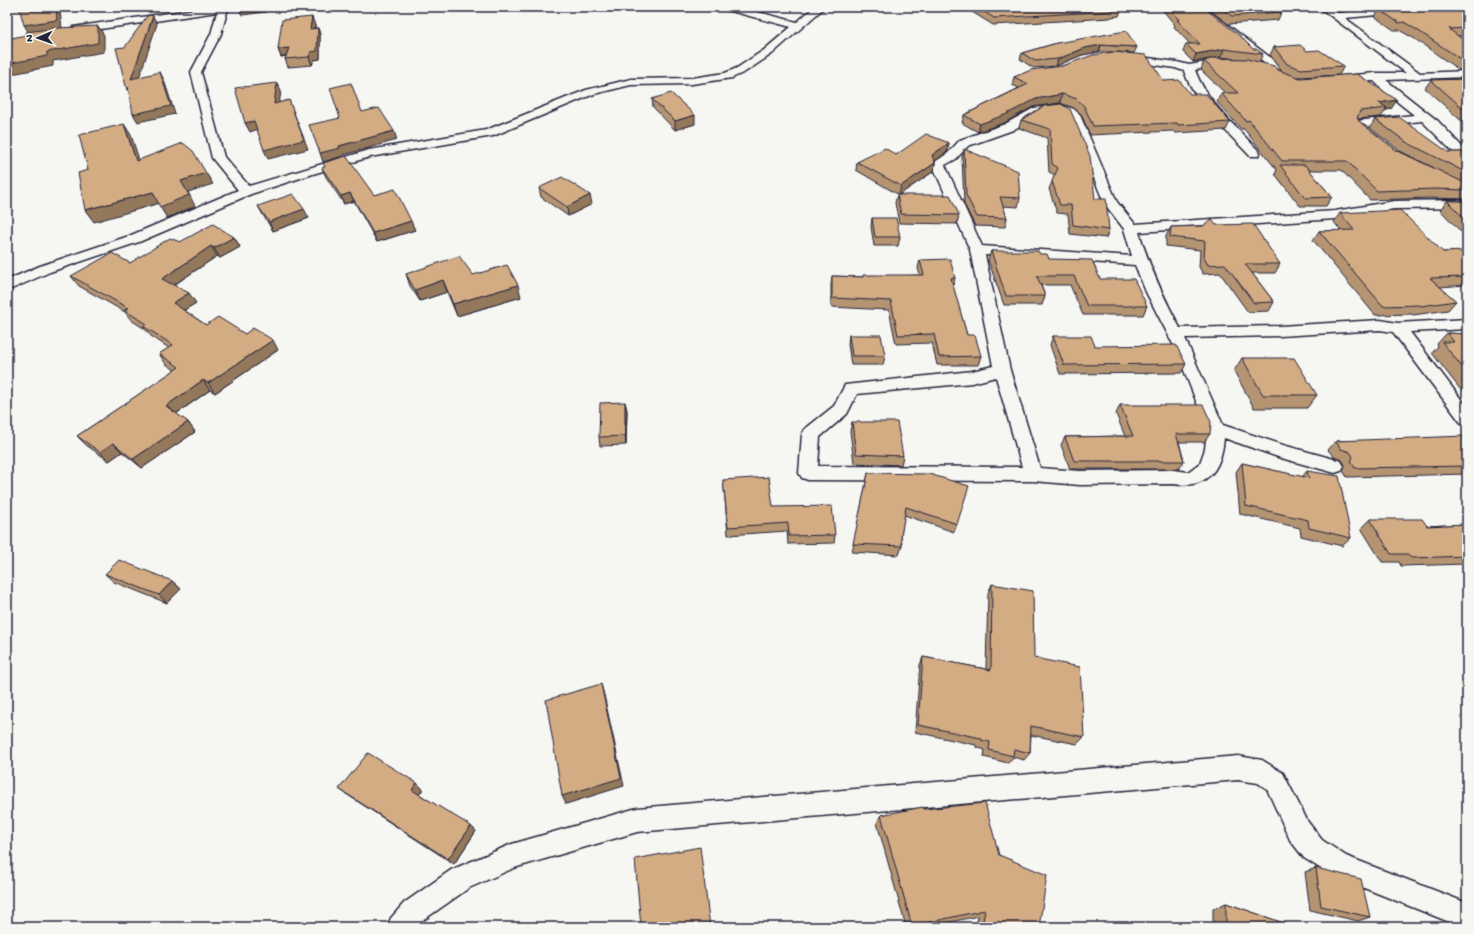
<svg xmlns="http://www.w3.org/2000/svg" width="1474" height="934" viewBox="0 0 1474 934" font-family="'Gochi Hand',sans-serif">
<rect width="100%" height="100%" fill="#f6f6f2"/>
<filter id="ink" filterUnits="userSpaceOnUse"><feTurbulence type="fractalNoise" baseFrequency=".025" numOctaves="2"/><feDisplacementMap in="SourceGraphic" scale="8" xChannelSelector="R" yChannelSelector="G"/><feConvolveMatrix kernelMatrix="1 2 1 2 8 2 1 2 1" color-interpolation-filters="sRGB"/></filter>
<g filter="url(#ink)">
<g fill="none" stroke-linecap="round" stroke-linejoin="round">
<g stroke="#22223b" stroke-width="3">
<g id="street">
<path d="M210,7L228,8L221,34L201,72L224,157L249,186L369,150L486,130L586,90L631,79L692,78L725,73L737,68L764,50L791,27L723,9L721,7H738L797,22L814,7H825L772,54L745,72L732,78L692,84L631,85L594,94L493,136L370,157L316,173L251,194L139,242L50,272L7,291V280L40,266L129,236L238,190L212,158L191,72L211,34L217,12L73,33L68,30L73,27Z"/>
<path d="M1193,7H1204L1271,58L1282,73L1295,80L1293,82H1285L1274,77L1263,62Z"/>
<path d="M1319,7H1330L1338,13L1401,7H1437L1432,10L1345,18L1420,73L1467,71V77L1386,80L1438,121L1467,152V163L1463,162L1422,121L1365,127L1378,139L1372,143L1359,135L1353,126L1355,121L1414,115L1385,92L1374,81L1338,82L1332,79L1334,77L1375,73H1406Z"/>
<path d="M1127,55L1177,62L1189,65L1226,59L1230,60L1231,62L1230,64L1195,70C1206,101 1236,127 1258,150L1260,153L1258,156H1250C1227,131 1195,104 1184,71L1175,68L1123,60L1122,58Z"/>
<path d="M1060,104L1074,109L1080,115L1117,202L1135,224L1335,211L1394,201L1467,200V208L1394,209L1335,219L1139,232C1149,266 1163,296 1180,328L1280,326L1380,320L1398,323L1467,319V329L1410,332L1467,407V425L1461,423L1393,332L1380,330L1280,336L1185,338L1223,425L1283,445L1341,461L1344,466L1341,471L1335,473L1281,458L1224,438C1221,471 1207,489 1173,484L1080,485L1033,481L808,480L802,478L799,473L802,434L805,429L834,406L845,385L972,371L993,366L970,250L932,164L948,153L960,140L1005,124L1034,108ZM1059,111L1069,116L1104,203L1124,229L1132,256L982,246L945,165L956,159L968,146L1013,130L1041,113ZM985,255L1135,265L1146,292L1176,350L1207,429L1205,449L1200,463L1188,472L1173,470L1080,471L1040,468L1010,370ZM996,377L1022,467L818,466L820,437L847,414L857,394L972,383Z"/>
<path d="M1238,756L1262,760L1283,773L1308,822L1322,840L1346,856L1467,903V927H1462L1329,874L1304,858L1290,840L1267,789L1258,783L1238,780L637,832L514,868L469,888L422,921L417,927H387L391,918L404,903L451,870L512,844L637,808Z"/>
</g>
</g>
<use href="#street" fill="#f6f6f2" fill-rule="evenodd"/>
</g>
<g fill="#b59472" stroke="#22223b">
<path d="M964,7H1120L1122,9L1119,16L1111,17L1110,18L993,25Z"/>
<path d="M1160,7H1203L1253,49L1263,54L1259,62L1283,72L1270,55L1274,47L1307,51L1344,66L1339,75L1298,77L1391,109L1386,110L1381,117L1358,119L1360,122L1396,150L1434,168L1400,151L1370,128L1375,119L1448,152H1467V199L1429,198L1370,200L1341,170H1309L1332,197L1326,206H1300L1275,174L1277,170L1244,129H1241L1217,102L1221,93H1225L1201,70L1204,61L1236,59L1221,57L1193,62L1183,52L1186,44H1190L1174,27L1175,25Z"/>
<path d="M1206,7H1274L1281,12L1278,20L1228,24Z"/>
<path d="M1361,7H1385L1364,9Z"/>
<path d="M1467,7V35L1458,36L1467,43V70H1459L1415,39L1399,30H1394L1375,17L1379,9Z"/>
<path d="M315,25V28H318L320,35V59L314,60L312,65L288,67L285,59L286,56L281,57L278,49Z"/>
<path d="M1057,43L1137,47L1134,53L1118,52L1164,81L1190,94L1230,122L1226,130L1175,133L1173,131L1090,135L1081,114L1074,108L1060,103L1033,107L1004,123L978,132L962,123L964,115L1019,88L1012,85L1014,77L1062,66L1112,52H1099L1082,55L1056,66L1033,68L1020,59L1022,53Z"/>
<path d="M1467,79V126L1425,88L1431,80Z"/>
<path d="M652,99L695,124L675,130L653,107Z"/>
<path d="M1044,106L1095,199L1109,230L1106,238L1070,234L1068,214L1057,213L1049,189L1055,175L1049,172L1047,138L1019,128L1021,120Z"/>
<path d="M949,143L947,152L935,161V163L934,171L899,195L856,170L857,162L896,155Z"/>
<path d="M964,149L1020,198L1018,207L1003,206L1007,218L1005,227L975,226L964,204L962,158Z"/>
<path d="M322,168L374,195L415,230L377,242L354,201L344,204L326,177Z"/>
<path d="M539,188L592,204L568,216L541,197Z"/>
<path d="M897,195L959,215L957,224L899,223L895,203Z"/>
<path d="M1447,201H1467V238L1440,210Z"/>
<path d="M258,206L309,218L273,231L263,215Z"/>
<path d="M1340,213L1443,252L1467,251V285L1440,287L1456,301L1448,310L1413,315L1412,314L1375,315L1313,240L1319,231H1341L1334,222Z"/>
<path d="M872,218L900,237L898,246H874L871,227Z"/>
<path d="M1216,225L1280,264L1275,273H1252L1274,302L1269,311L1248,312L1220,273L1203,274L1199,267L1200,250L1166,246V236L1171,227Z"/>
<path d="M234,237L240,247L220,258L217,256L174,285L196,303L184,310L206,325L245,334L278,350L215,393L210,390L176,414L188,422L195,432L142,468L122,452L109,461L86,445L77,436L175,370L166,364L159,354L169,348L151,336L145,329L131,320L125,312L79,286L71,276L130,263L180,242Z"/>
<path d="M991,251L1040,254L1049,259L1100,279L1147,306L1143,315H1083L1070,285H1041L1045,296L1042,305H1004L988,260Z"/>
<path d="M920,260L955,278L953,287L967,335L981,356L978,365H937L932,343L896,344L889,310L831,307V285L832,276L863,277L920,275L918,268Z"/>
<path d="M406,274L473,275L521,297L457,316L447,292L420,301L410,286Z"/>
<path d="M1447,333L1467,334V389H1460L1432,353L1438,346L1437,344Z"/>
<path d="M849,335L885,356L883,365H851L848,344Z"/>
<path d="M1053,336L1095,346L1186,364L1181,373L1060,374L1050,345Z"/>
<path d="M1242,358L1317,395L1307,408H1254L1234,371Z"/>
<path d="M625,402L627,411L626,445L600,446L599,437Z"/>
<path d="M1120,405L1210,434L1204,442H1179L1184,461L1179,469H1070L1061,445L1065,437L1125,436L1116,414Z"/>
<path d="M852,422L903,456L901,465L854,463L850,431Z"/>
<path d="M1467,439V474L1347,477L1343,471L1345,465L1342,460L1334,457L1328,450L1336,441Z"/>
<path d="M1242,463L1302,477L1307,471L1351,538L1342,546L1301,536L1300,528L1240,514L1236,472Z"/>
<path d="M868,473L957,524L954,532L904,515L901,536L902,546L899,555L852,552Z"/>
<path d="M723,480L773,507L835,535L834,543L788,544L787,531L728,535L724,488Z"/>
<path d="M1370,519L1427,526L1466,524H1467V564L1401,566L1399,562H1382L1361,528Z"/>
<path d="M105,574L172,581L181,589L167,603L114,582Z"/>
<path d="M992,584L1034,658L1084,737L1077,744L1031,735L1030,753L1024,760L1013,757L1008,763L984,757L985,750L976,747V745L915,732L920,665L923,657L986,669L988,593Z"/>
<path d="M417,783L423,789L419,794L476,831L454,864L346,794L339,789Z"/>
<path d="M924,809L999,855L1039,927H976L978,916L928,927H906L877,823L881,815Z"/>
<path d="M1316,868L1370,917L1358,921L1310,910L1305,872Z"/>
<path d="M1226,903L1295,927H1213V909Z"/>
</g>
<g fill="#94785c" stroke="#22223b">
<path d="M56,7H71L72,10L60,12L62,28L29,33L24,25Z"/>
<path d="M238,7H267L266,12L242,15Z"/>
<path d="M153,16L157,24L136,87L131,79Z"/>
<path d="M312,17L315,25L313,36L310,29Z"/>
<path d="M98,26L104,35V52L53,61V66L7,75V64L47,52Z"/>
<path d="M318,28L320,35V59L314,60L312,65L309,57Z"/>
<path d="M1101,45L1099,52L1082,55L1056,66L1058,59L1085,48Z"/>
<path d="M289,48L293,55L281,57L278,49Z"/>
<path d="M1224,49L1221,57L1193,62L1196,54Z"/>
<path d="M160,72L164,80L175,114L138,122L133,114Z"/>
<path d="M277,83L281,91L278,112L274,104Z"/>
<path d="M1062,94L1060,103L1033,107L1004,123L978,132L980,124L1036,99Z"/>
<path d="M289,100L308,149L268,159L264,150Z"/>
<path d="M1397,100L1391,109L1386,110L1387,108L1379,103Z"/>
<path d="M695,115V124L675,130V121Z"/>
<path d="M254,121L258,129L250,132L245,123Z"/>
<path d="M124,124L131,135L143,172L136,161Z"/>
<path d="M394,131L397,140L343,155V156L323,162L320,153L339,146Z"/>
<path d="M949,143L947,152L931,164L932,155Z"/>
<path d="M935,163L934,171L899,195L901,186Z"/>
<path d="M206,173L213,184L188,192L195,206L167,218L160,207L181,181Z"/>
<path d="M153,192L160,203L94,222L85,210Z"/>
<path d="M350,193L354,201L344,204L341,196Z"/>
<path d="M590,195L592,204L568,216L567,207Z"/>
<path d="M304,209L309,218L273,231L269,222Z"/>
<path d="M411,221L415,230L377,242L373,233Z"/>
<path d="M234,237L240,247L220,258L214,248Z"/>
<path d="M211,246L217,256L169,288L162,279Z"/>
<path d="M443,280L447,292L420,301L415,290Z"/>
<path d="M518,285L521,297L457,316L453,304Z"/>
<path d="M189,293L196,303L179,313L173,303Z"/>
<path d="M273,340L278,350L215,393L208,383Z"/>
<path d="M203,380L210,390L174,415L166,406Z"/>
<path d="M625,402L627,411L626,445L625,436Z"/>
<path d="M188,422L195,432L142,468L133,459Z"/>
<path d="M113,443L122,452L109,461L100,452Z"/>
<path d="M172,581L181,589L167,603L159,595Z"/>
<path d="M601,684L604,695L624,786L566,804L562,796Z"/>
<path d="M417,783L423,789L418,796L412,790Z"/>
<path d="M471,826L476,831L454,864L448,859Z"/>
</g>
<g fill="#d3ac84" stroke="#22223b">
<path d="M19,7H56L57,20L24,25Z"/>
<path d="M977,7H1120L1122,9H1112L1113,11L994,18Z"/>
<path d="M1169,7H1203L1240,36L1253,49H1256L1263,54L1224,49L1196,54L1186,44H1200L1177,20H1180Z"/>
<path d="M1220,7H1274L1281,12L1232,16Z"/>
<path d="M1403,7H1467V28L1449,29L1467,43V62H1465L1420,32L1404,22L1399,23L1379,9Z"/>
<path d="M151,15L153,16L131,79L160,72L171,106L133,114L128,87L127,90L116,48L125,47L147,16Z"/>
<path d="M312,17L310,29L318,28L317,51L311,52L309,57L285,59L289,48L278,49L282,20Z"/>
<path d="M98,26V43L47,52V56L7,64V39L26,35V32L57,28Z"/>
<path d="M1126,31L1137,47L1101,45L1085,48L1058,59L1035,61L1022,53L1057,43Z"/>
<path d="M1300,45L1307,51L1319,50L1344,66L1301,69L1287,64L1274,47Z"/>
<path d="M1114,52L1146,55L1164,81L1179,80L1190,94H1206L1230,122L1178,125L1177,123L1093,126L1084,106L1077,99L1062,94L1036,99L1007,114L980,124L964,115L1028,84L1014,77L1031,70L1062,66L1093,55Z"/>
<path d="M1214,58L1247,59L1274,66L1278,70L1300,78L1357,74L1397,100L1379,103L1387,108L1360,111L1357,118L1360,122L1396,150L1467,184V190L1435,189L1377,191L1347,161H1282L1249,120L1246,121L1221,93H1238L1204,61Z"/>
<path d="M1467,79V112L1431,80Z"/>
<path d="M277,83L274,104L289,100L304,140L264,150L254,121L245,123L235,88Z"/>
<path d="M351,83L362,112L379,108L394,131L339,146L340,148L320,153L309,125L340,118L330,88Z"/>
<path d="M671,93L695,115L675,121L652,99Z"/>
<path d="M1061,104L1070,109L1090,156L1095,199H1106L1109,230L1073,225L1071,205H1060L1052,181L1058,168L1052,164L1050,129L1021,120L1044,106Z"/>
<path d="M1399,117L1448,152H1467V173L1406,142L1375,119Z"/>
<path d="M124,124L136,161L183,143L193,151L206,173L181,181L189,195L160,207L153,192L85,210L78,173L88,170L79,135Z"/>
<path d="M926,134L949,143L932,155L935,163L901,186L857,162L885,148L896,155Z"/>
<path d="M964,149L1018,171L1020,198L1000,197L1007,218L977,217L966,195Z"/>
<path d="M346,156L374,195L395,189L411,221L373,233L350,193L341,196L322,168L325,167L323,163Z"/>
<path d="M1280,165H1305L1332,197L1305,198Z"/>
<path d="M562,177L590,195L567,207L539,188Z"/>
<path d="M293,194L304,209L269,222L258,206Z"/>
<path d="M897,195H950L959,215L901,214Z"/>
<path d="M1447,201H1467V221Z"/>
<path d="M1400,210L1443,252L1467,251V277L1430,278L1456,301L1421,306L1420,305L1383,306L1319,231L1354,230L1340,213Z"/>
<path d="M872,218H896L900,237H875Z"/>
<path d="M1212,220L1216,225L1253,224L1280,264H1245L1274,302L1254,303L1225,264L1208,265L1204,258L1205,241L1170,237L1171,227L1203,226Z"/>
<path d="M213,224L234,237L214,248L211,246L162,279L189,293L173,303L206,325L218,317L245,334L253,328L273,340L208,383L203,380L166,406L188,422L133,459L113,443L100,452L77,436L179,367L159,354L173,345L143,326L147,324L124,310L128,308L71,276L112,253L130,263L170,238L180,242Z"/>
<path d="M991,251H1038L1040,254H1047L1049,259L1092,260L1100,279H1134L1147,306H1087L1074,276H1037L1045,296H1006Z"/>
<path d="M459,256L473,275L507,265L518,285L453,304L443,280L415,290L406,274Z"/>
<path d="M950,259L955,278H951L967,335H975L981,356L939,357L934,334L898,335L891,301L832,298V276L863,277V275H924L920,260Z"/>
<path d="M1447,333L1467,334V373L1442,342H1454Z"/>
<path d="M849,335H881L885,356H852Z"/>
<path d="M1053,336H1091L1095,346L1176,345L1186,364L1064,365Z"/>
<path d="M1242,358H1294L1317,395H1263Z"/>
<path d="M625,402V436L599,437L600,403Z"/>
<path d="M1120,405H1203L1211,422L1210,434H1176L1184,461H1074L1065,437L1133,436Z"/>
<path d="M852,422H897L903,456L856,454Z"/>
<path d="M1465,436L1467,439V466L1355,468L1351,462L1353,457L1350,452L1341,449L1336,441Z"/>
<path d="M1242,463L1309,478L1307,471L1339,476L1351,538L1309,528L1308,520L1246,506Z"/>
<path d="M868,473L929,474L969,486L957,524L906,507L901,536L902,546L853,544Z"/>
<path d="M769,477L773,507L832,506L835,535L789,536L788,523L728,527L723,480Z"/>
<path d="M1370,519H1422L1427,526L1467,524V556L1411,558L1408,554H1391Z"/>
<path d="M119,560L172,581L159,595L105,574Z"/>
<path d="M992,584L1033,591L1034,658L1080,667L1084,737L1031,726L1030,753L1014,749L1013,756L989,750L990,742L981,740V738L918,725L923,657L991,670Z"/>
<path d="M601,684L621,778L562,796L546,700Z"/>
<path d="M368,753L417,783L412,790L471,826L448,859L339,789Z"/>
<path d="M985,803L999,855L1047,875L1039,927H982L985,910L912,926L881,815L923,807L924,809Z"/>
<path d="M700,847L710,927H641L635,859Z"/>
<path d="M1316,868L1361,879L1370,917L1321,906Z"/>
<path d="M1226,903L1295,927H1226Z"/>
</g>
</g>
<rect width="1474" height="934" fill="none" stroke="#f6f6f2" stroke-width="24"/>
<rect x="12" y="12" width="1450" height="910" fill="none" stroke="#22223b" stroke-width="1.5" filter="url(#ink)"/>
<g transform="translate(38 38) rotate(268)" stroke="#f6f6f2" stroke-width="3" paint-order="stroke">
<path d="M0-3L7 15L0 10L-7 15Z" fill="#22223b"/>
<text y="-6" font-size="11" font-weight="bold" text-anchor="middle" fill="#22223b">N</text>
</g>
</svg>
